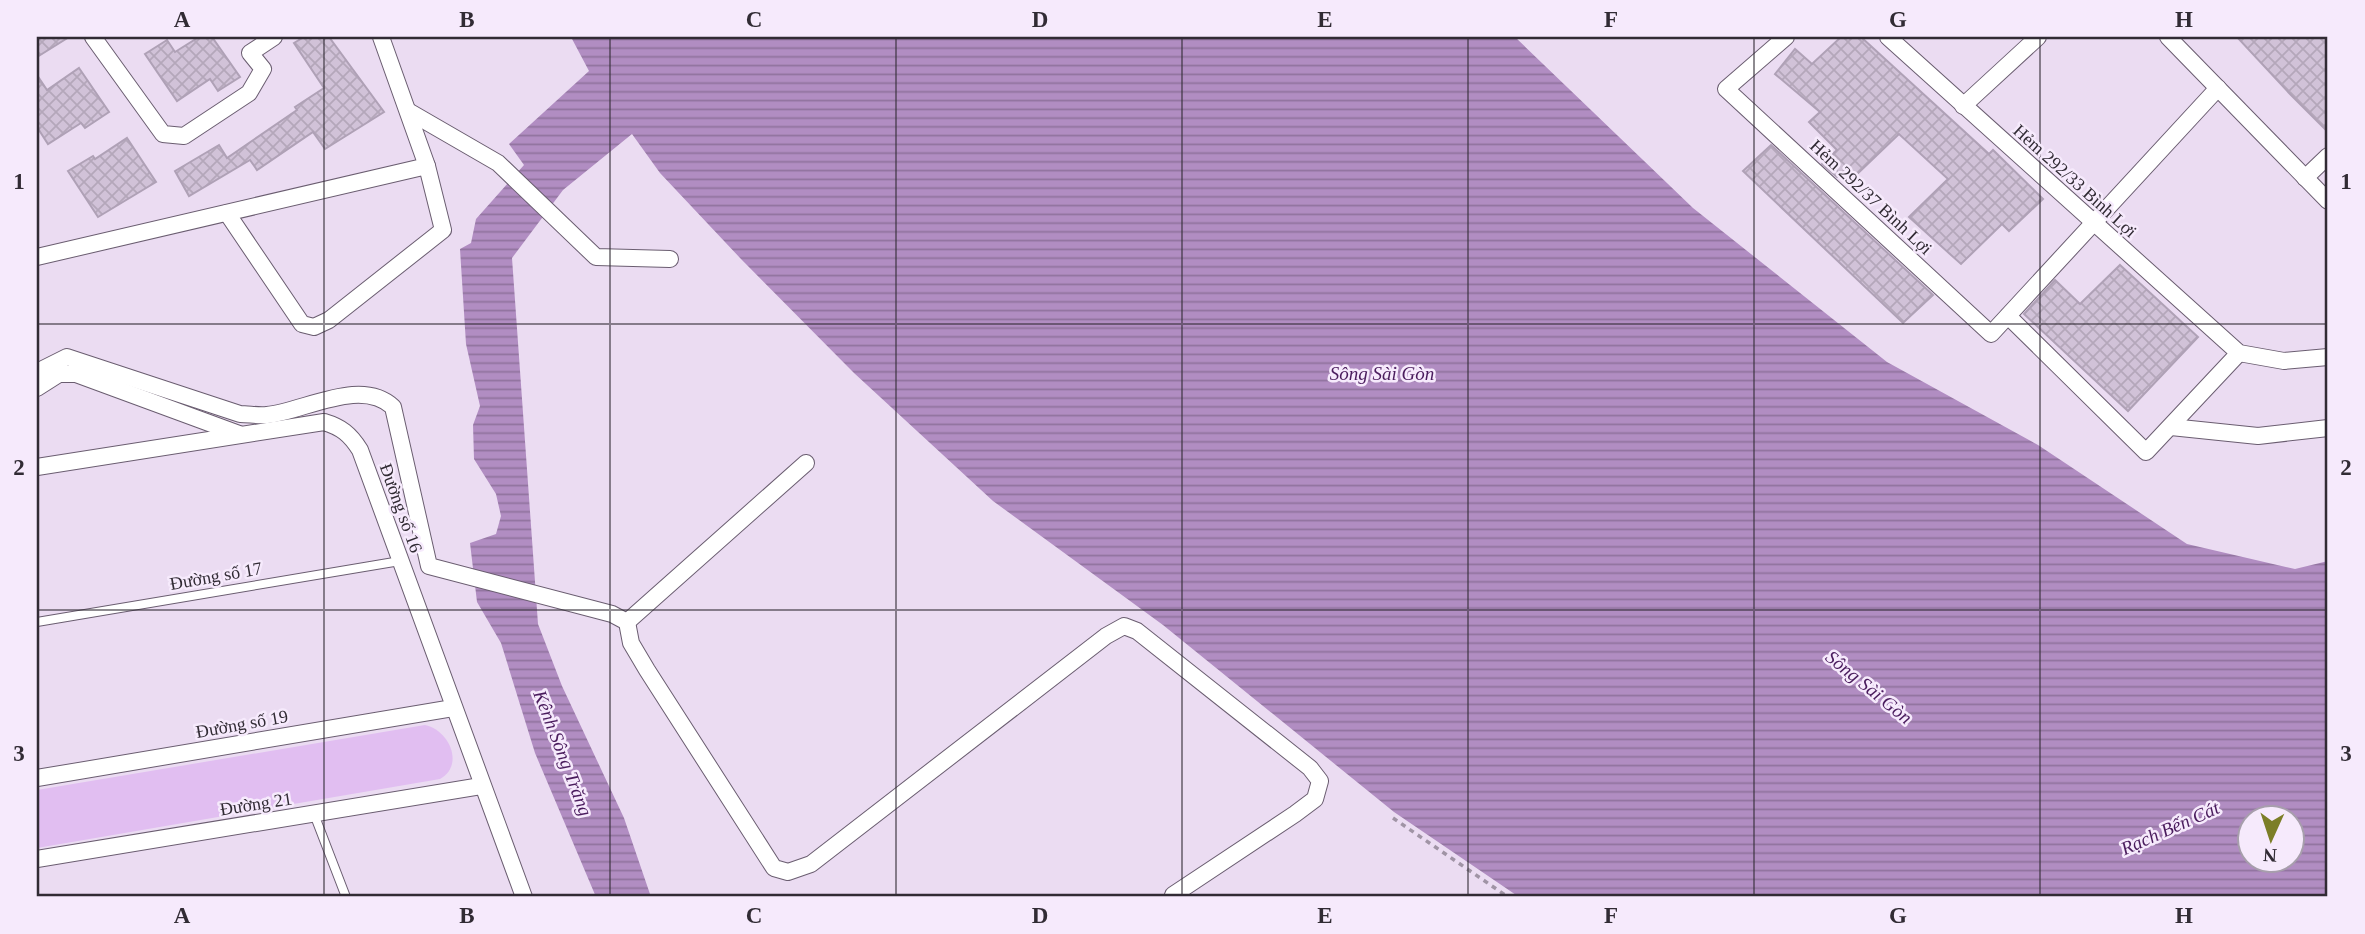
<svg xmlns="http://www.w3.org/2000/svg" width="2365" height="934" viewBox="0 0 2365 934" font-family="'Times New Roman',serif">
<defs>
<pattern id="water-rules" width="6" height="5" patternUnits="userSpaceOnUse" patternTransform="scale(1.75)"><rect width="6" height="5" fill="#b18dc2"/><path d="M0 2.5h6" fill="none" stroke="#91739e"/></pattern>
<pattern id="building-cross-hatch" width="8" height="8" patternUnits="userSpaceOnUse" patternTransform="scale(1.75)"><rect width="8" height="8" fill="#d1c2d8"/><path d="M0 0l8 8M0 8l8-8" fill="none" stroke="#b4a7ba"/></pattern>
</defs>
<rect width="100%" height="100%" fill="#ebdcf2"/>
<path fill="#e1bef1" d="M425,725C449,730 465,765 440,779L37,848V790Z"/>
<path fill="url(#water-rules)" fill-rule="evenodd" d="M571,37H1515L1693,208L1887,362L2038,445L2187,544L2295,569L2328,561V897H1519L1394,812L1163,625L993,501L854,373L741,259L660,173L632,134L563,190L512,258L538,624L562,686L624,818L651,897H596L535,753L501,643L477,602L470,543L496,534L501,516L496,494L474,459L473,425L480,406L466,344L460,249L471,243L476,219L524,165L509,144L589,71ZM2250,818H2292V860H2250Z"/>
<g fill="url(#building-cross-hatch)" stroke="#afa1b6" stroke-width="2">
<path d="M37,37H69L37,57Z"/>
<path d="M199,37H212L240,77L218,91L210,79L177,101L145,54L167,40L175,52Z"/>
<path d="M304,37H329L384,112L325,149L313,132L257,170L250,160L189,196L175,171L219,145L227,158L297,110L295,107L324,88L294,43Z"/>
<path d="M1841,37H1861L1989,154L1993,150L2043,199L2009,231L2002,224L1961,264L1909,217L1948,179L1899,134L1855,176L1847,168L1837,177L1822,164L1837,150L1809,122L1820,112L1775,74L1795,49L1812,64Z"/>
<path d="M2237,37H2328V132L2290,94Z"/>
<path d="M79,68L109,112L85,128L81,123L48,144L37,127V75L47,90Z"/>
<path d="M127,138L156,182L98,217L68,171L93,156L95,159Z"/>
<path d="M1771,145L1933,295L1903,323L1743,171Z"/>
<path d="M2120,265L2198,337L2128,411L2024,314L2055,280L2080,304Z"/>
</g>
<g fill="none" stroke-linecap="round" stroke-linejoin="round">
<g stroke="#6a5d70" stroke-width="10">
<g id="service">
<path d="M37,622L400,561"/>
<path d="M314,814L346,897"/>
</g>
</g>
<g stroke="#6a5d70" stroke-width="18">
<g id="minor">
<path d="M93,37L163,134L184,136L249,93L263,69L250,53L274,37"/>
<path d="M1786,37L1726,89L1991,334L2218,88"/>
<path d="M1888,37L2239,353L2284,361L2328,357"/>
<path d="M2168,37L2328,201"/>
<path d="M1963,106L2038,37"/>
<path d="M408,111L498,163L596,257L670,259"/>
<path d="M2305,178L2328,156"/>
<path d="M227,213L302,324L314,327L329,320L443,230L427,166L381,37"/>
<path d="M37,257L427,166"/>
<path d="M2008,316L2146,452L2239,353"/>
<path d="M37,372L67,357L240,414C249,414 258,416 267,415C305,411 361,377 393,407L429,566L612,614L627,622L631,643L647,670L774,868L788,872L811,864L1106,636L1124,626L1137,631L1310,768L1320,781L1315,799L1295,814L1173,895"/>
<path d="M37,388L59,374H76L239,434"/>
<path d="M2171,427L2258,436L2328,428"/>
<path d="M37,467L324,422C341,427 350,434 360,450L524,897"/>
<path d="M627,622L806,463"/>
<path d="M37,778L453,708"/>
<path d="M37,859L481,786"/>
</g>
</g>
<path stroke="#a094a5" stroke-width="3.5" stroke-dasharray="5 5" stroke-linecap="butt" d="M1393,818L1508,897"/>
<use href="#service" stroke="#fff" stroke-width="8"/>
<use href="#minor" stroke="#fff" stroke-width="16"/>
</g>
<path fill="none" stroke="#312b34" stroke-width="2" stroke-opacity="0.55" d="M324,37V897M610,37V897M896,37V897M1182,37V897M1468,37V897M1754,37V897M2040,37V897M37,324H2328M37,610H2328"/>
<g text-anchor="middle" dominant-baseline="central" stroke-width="5" stroke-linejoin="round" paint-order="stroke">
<g font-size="18" fill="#312b34" stroke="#f6eafc">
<text transform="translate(2075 181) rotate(42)">Hẻm 292/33 Bình Lợi</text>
<text transform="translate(1871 197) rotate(43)">Hẻm 292/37 Bình Lợi</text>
<text transform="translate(401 508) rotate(70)">Đường số 16</text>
<text transform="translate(216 576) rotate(-10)">Đường số 17</text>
<text transform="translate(242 724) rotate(-10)">Đường số 19</text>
<text transform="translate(256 804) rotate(-9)">Đường 21</text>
</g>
<g font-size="19" font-style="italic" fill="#4a1c5d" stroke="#f6eafc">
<text x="1382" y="373">Sông Sài Gòn</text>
<text transform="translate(1869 687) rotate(39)">Sông Sài Gòn</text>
<text transform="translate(563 753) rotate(69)">Kênh Sông Trăng</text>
<text transform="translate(2170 828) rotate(-24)">Rạch Bến Cát</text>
</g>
</g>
<rect width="2365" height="934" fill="none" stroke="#f6eafc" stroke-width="77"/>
<g transform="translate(2271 839) rotate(183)"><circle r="33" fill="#f6eafc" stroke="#a79eac" stroke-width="2"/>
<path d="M0-5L12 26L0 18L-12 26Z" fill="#7c7e27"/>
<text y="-10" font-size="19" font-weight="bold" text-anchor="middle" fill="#312b34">N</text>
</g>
<rect x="38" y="38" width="2288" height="857" fill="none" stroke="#312b34" stroke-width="2.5"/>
<g font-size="23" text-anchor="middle" font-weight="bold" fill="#312b34">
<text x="182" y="27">A</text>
<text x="467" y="27">B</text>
<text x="754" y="27">C</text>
<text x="1040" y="27">D</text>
<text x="1325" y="27">E</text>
<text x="1611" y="27">F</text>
<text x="1898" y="27">G</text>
<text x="2184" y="27">H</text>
<text x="19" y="189">1</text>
<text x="2346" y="189">1</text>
<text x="19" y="475">2</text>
<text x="2346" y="475">2</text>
<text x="19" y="761">3</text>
<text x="2346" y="761">3</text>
<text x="182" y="923">A</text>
<text x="467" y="923">B</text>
<text x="754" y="923">C</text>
<text x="1040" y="923">D</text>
<text x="1325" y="923">E</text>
<text x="1611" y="923">F</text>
<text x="1898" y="923">G</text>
<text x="2184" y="923">H</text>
</g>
</svg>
